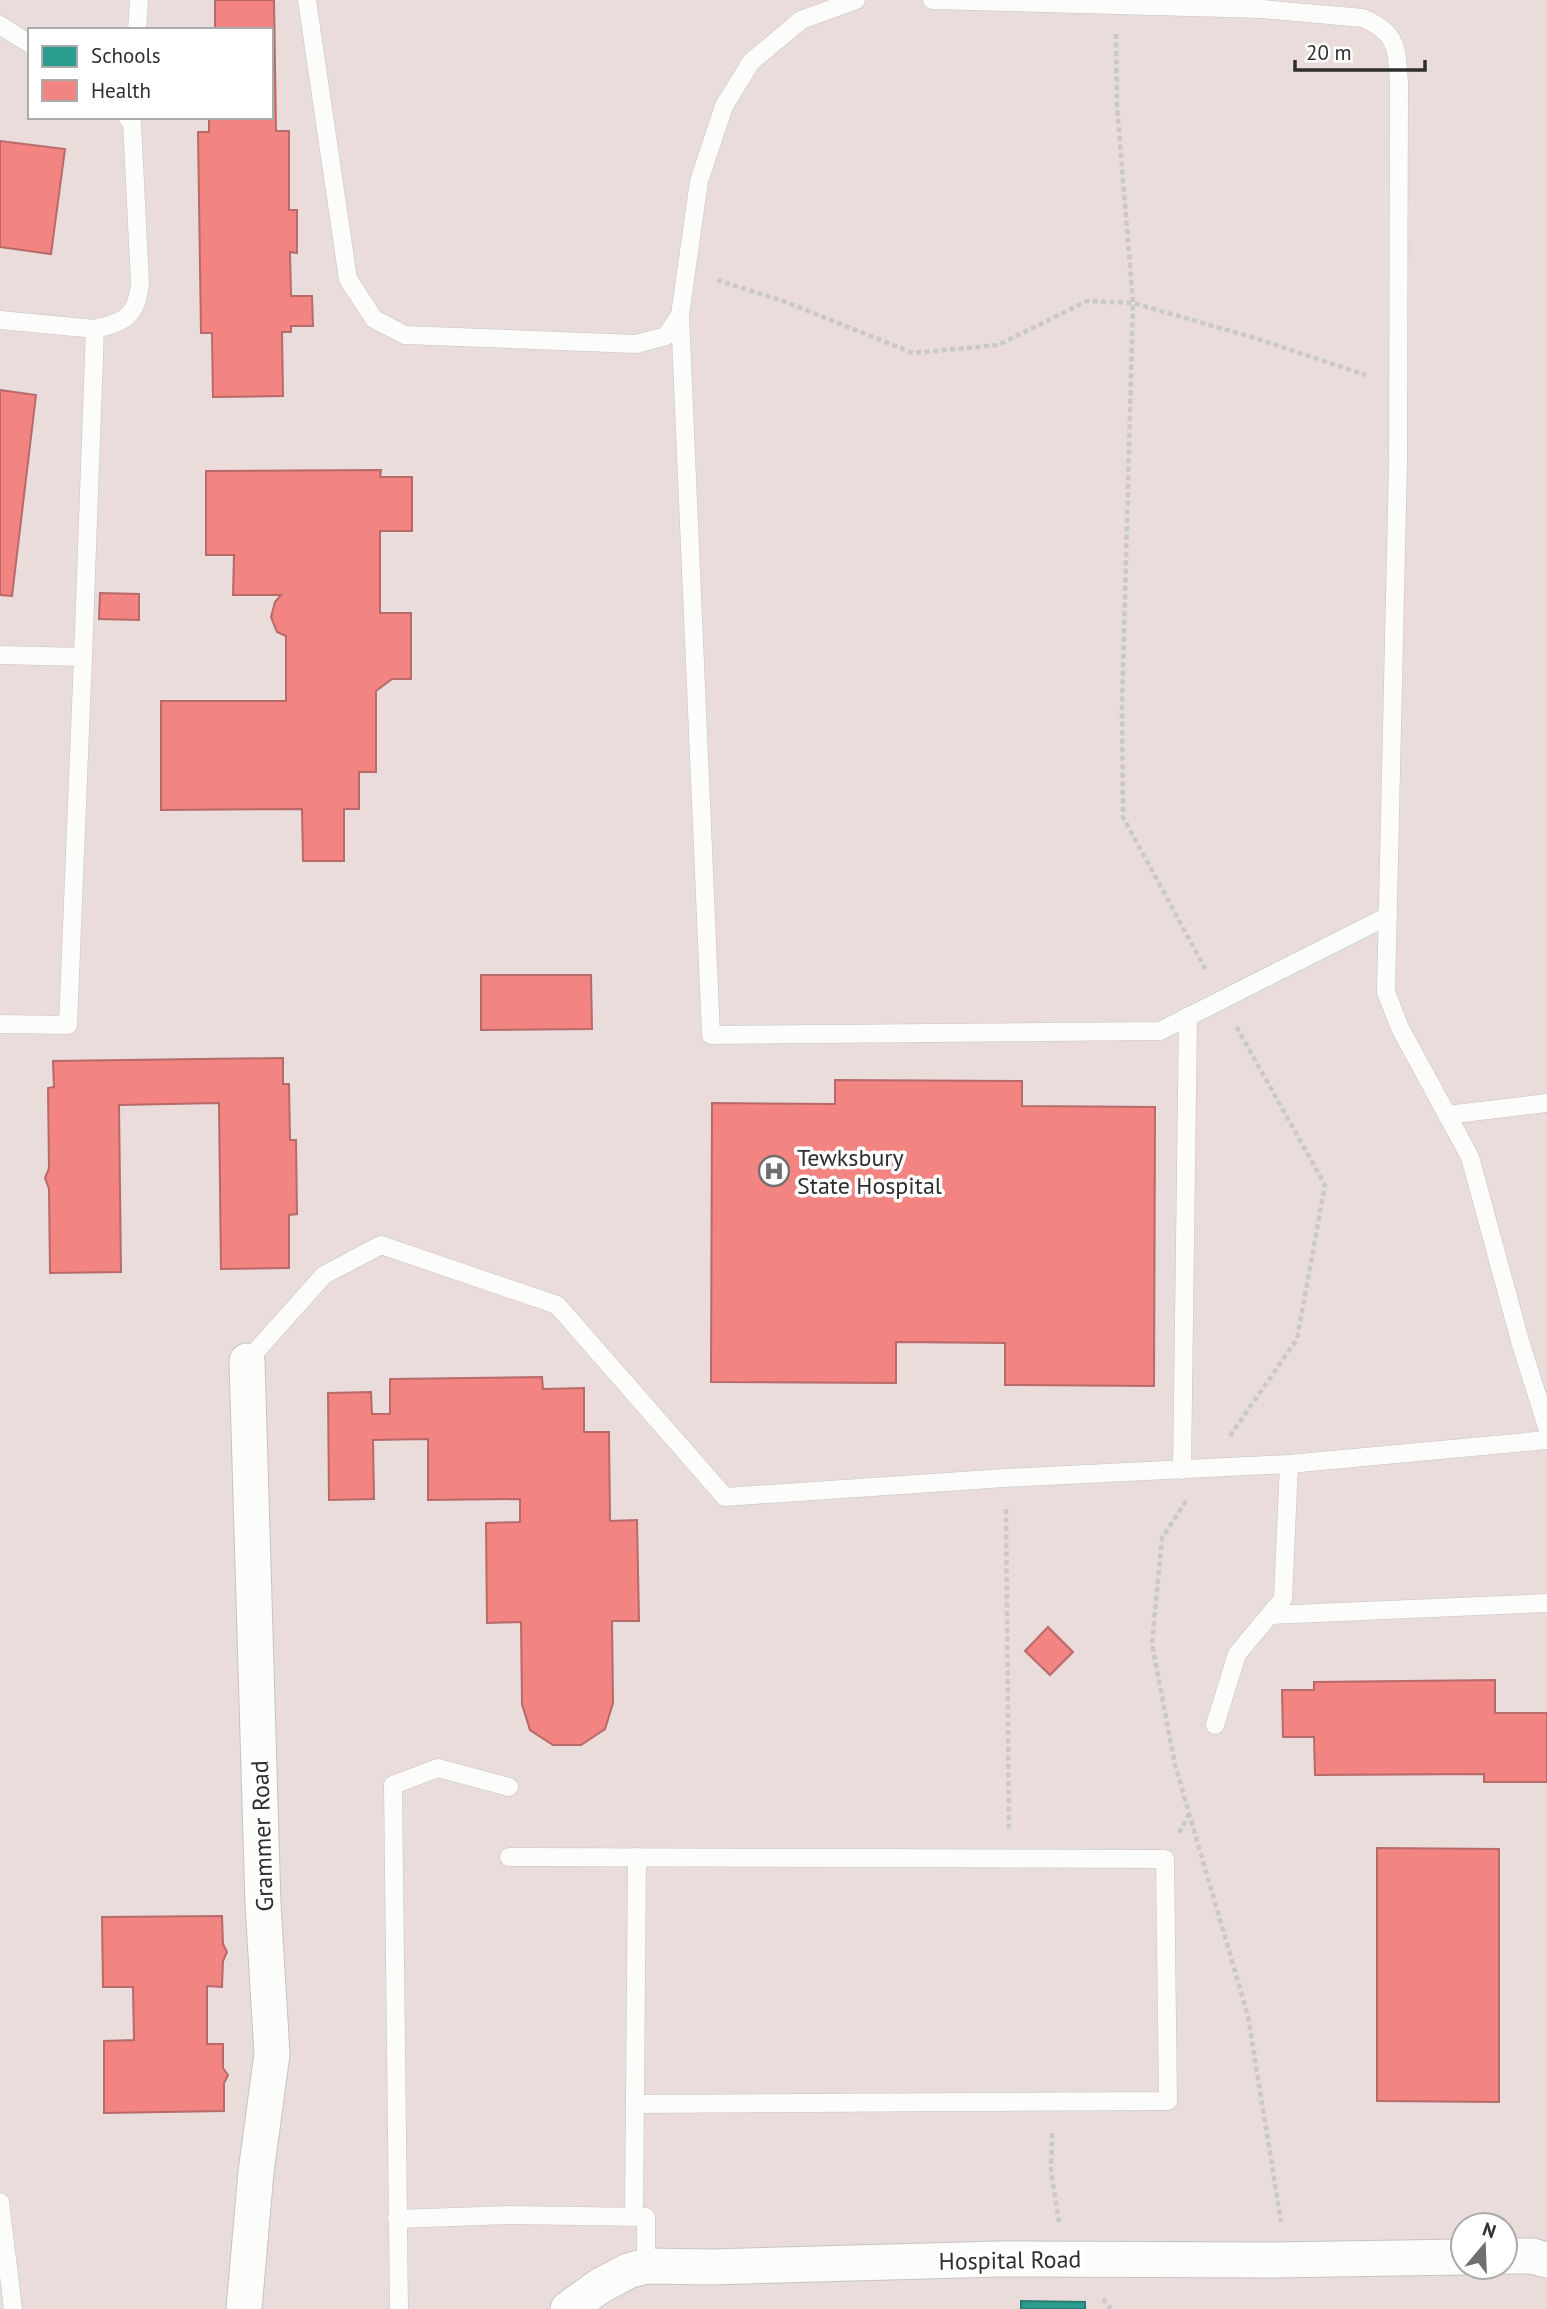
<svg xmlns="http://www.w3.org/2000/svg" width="1547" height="2309" viewBox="0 0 1547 2309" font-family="'PT Sans',sans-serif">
<rect width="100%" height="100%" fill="#ece8e4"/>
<path fill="#e9dcdb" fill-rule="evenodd" d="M0,0H1547V2309H0ZM30,30H271V117H30ZM1463,2225H1505V2267H1463Z"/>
<path fill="#2a9d8f" stroke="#2b7c72" stroke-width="2" d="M1021,2301L1085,2302V2309H1021Z"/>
<g fill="#f28482" stroke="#b76a69" stroke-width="2">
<path d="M215,0H274L276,131H289V210H297V253L290,252L291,296H312L313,326H291V332H282L283,396L213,397L212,333H201L198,132H209V117H271V30H215Z"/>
<path d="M0,141L65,149L51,254L0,247Z"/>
<path d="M0,390L36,395L12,596L0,595Z"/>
<path d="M381,470L380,477H412V531H380V613H411V679H392L376,691V772H359V809H344V861H303L302,809L161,810V701H286V636L277,632L271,617L275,602L281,595H233L234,555H206V471Z"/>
<path d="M100,593L139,594V620L99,619Z"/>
<path d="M481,975H591L592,1029L481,1030Z"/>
<path d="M283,1058V1084H289L290,1140H296L297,1214L289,1215V1268L221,1269L219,1103L119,1105L121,1272L50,1273L49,1189L45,1178L49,1168L48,1088L54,1087L53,1061Z"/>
<path d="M835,1080L1022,1081V1106L1155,1107L1154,1386L1005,1385V1343L896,1342V1383L711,1382L712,1103L835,1104Z"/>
<path d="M542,1377L543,1389L584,1388V1432H609L610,1521L637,1520L639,1621H612L613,1703L605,1729L581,1745H553L530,1730L522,1704L521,1622L487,1623L486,1523L520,1522V1499L428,1500V1439L373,1440L374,1499L329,1500L328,1393L371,1392L372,1414H390V1379Z"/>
<path d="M1048,1627L1073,1652L1050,1675L1025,1651Z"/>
<path d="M1495,1680V1713H1547V1782H1484V1774L1315,1775L1314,1737H1283L1282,1690H1314V1682Z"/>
<path d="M1377,1848L1499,1849V2102L1377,2101Z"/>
<path d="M222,1916L223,1944L227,1952L223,1961L222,1987L207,1986V2044H223V2068L228,2075L224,2083V2111L104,2113V2041L134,2040L133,1987H103L102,1917Z"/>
</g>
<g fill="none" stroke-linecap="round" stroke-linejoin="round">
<g stroke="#c5c4c5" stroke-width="19">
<g id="lane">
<path d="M307,0L348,279L374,319L405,335L636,344L666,336L680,315"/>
<path d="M856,0L801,20L751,62L724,106L699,181L680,315L711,1035L1160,1031L1388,916"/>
<path d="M932,0L1262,9L1363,18C1399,34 1396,48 1399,83L1398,463L1386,992L1400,1028L1470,1157L1520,1341L1547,1427"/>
<path d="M0,25L30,44"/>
<path d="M137,30L139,0"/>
<path d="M0,320L95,329L83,657"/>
<path d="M95,329C125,322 137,316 140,283L132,123L127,117"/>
<path d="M0,655L83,657L68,1025L0,1024"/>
<path d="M1447,1115L1547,1103"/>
<path d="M247,1361L324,1275L381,1245L557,1305L725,1497L1005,1478L1289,1464L1547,1440"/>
<path d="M1182,1470L1188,1016"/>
<path d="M1270,1615L1547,1603"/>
<path d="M1215,1725L1237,1654L1283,1599L1289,1464"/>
<path d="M509,1857L1165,1859L1168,2101L635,2104"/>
<path d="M0,2202L13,2309"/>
<path d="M634,2216L637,1857"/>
<path d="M397,2219L510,2215L646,2217V2266"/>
<path d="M399,2309L393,1785L438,1768L509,1787"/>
</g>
</g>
<g stroke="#c5c4c5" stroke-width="37">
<g id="street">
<path d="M1505,2256H1532L1547,2260"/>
<path d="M244,2309L256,2172L272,2054L263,1904L247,1361"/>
<path d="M568,2309L600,2286L628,2271L646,2266L711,2267L999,2259L1274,2260L1463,2257"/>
</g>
</g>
<g stroke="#c9c9c8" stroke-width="4.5" stroke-dasharray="5 3.5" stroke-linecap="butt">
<path d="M1116,34L1117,106L1133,303L1122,706L1123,817L1207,972"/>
<path d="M717,280L783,301L913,353L998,345L1087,301L1133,303L1255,338L1366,375"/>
<path d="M1230,1436L1297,1339L1325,1185L1236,1026"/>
<path d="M1186,1501L1162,1538L1152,1644L1175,1765L1248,2016L1281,2222"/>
<path d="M1006,1509L1009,1829"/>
<path d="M1179,1833L1189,1814"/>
<path d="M1052,2133L1051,2171L1059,2222"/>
<path d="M1103,2299L1111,2309"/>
</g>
<use href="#lane" stroke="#fcfcfb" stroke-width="18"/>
<use href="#street" stroke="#fcfcfb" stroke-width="35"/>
</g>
<defs>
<g id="hospital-ring" transform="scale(1.575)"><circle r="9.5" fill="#fff" stroke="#706f6e" stroke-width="1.5"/><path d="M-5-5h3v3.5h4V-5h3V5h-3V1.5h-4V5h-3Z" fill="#706f6e"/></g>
</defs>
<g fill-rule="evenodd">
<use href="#hospital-ring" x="774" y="1171"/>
</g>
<g text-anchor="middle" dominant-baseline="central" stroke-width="7" stroke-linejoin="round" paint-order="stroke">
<g font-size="24" fill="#2e2e2e" stroke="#fff" text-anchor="start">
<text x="797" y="1157">Tewksbury<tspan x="797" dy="28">State Hospital</tspan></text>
</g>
<g font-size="24" fill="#2e2e2e" stroke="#fff">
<text transform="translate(262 1836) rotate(-92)">Grammer Road</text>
<text transform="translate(1010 2260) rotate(-1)">Hospital Road</text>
</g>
</g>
<rect x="28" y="28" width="245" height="91" fill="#ffffff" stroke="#ababab" stroke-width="2"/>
<rect x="42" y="46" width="35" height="21" fill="#2a9d8f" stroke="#ababab" stroke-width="2"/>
<text x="91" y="63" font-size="21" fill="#2e2e2e">Schools</text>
<rect x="42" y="80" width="35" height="21" fill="#f28482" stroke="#ababab" stroke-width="2"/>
<text x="91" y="98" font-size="21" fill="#2e2e2e">Health</text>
<g transform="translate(1484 2246) rotate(19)"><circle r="33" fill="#ffffff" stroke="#ababab" stroke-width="2"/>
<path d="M0-5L12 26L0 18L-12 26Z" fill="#706f6e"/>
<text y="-10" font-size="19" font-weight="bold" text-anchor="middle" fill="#2e2e2e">N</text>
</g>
<path d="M1295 60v10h130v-10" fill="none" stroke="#2e2e2e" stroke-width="3.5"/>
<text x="1306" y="60" font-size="21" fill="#2e2e2e" stroke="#ffffff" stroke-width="5" paint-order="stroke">20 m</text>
</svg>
